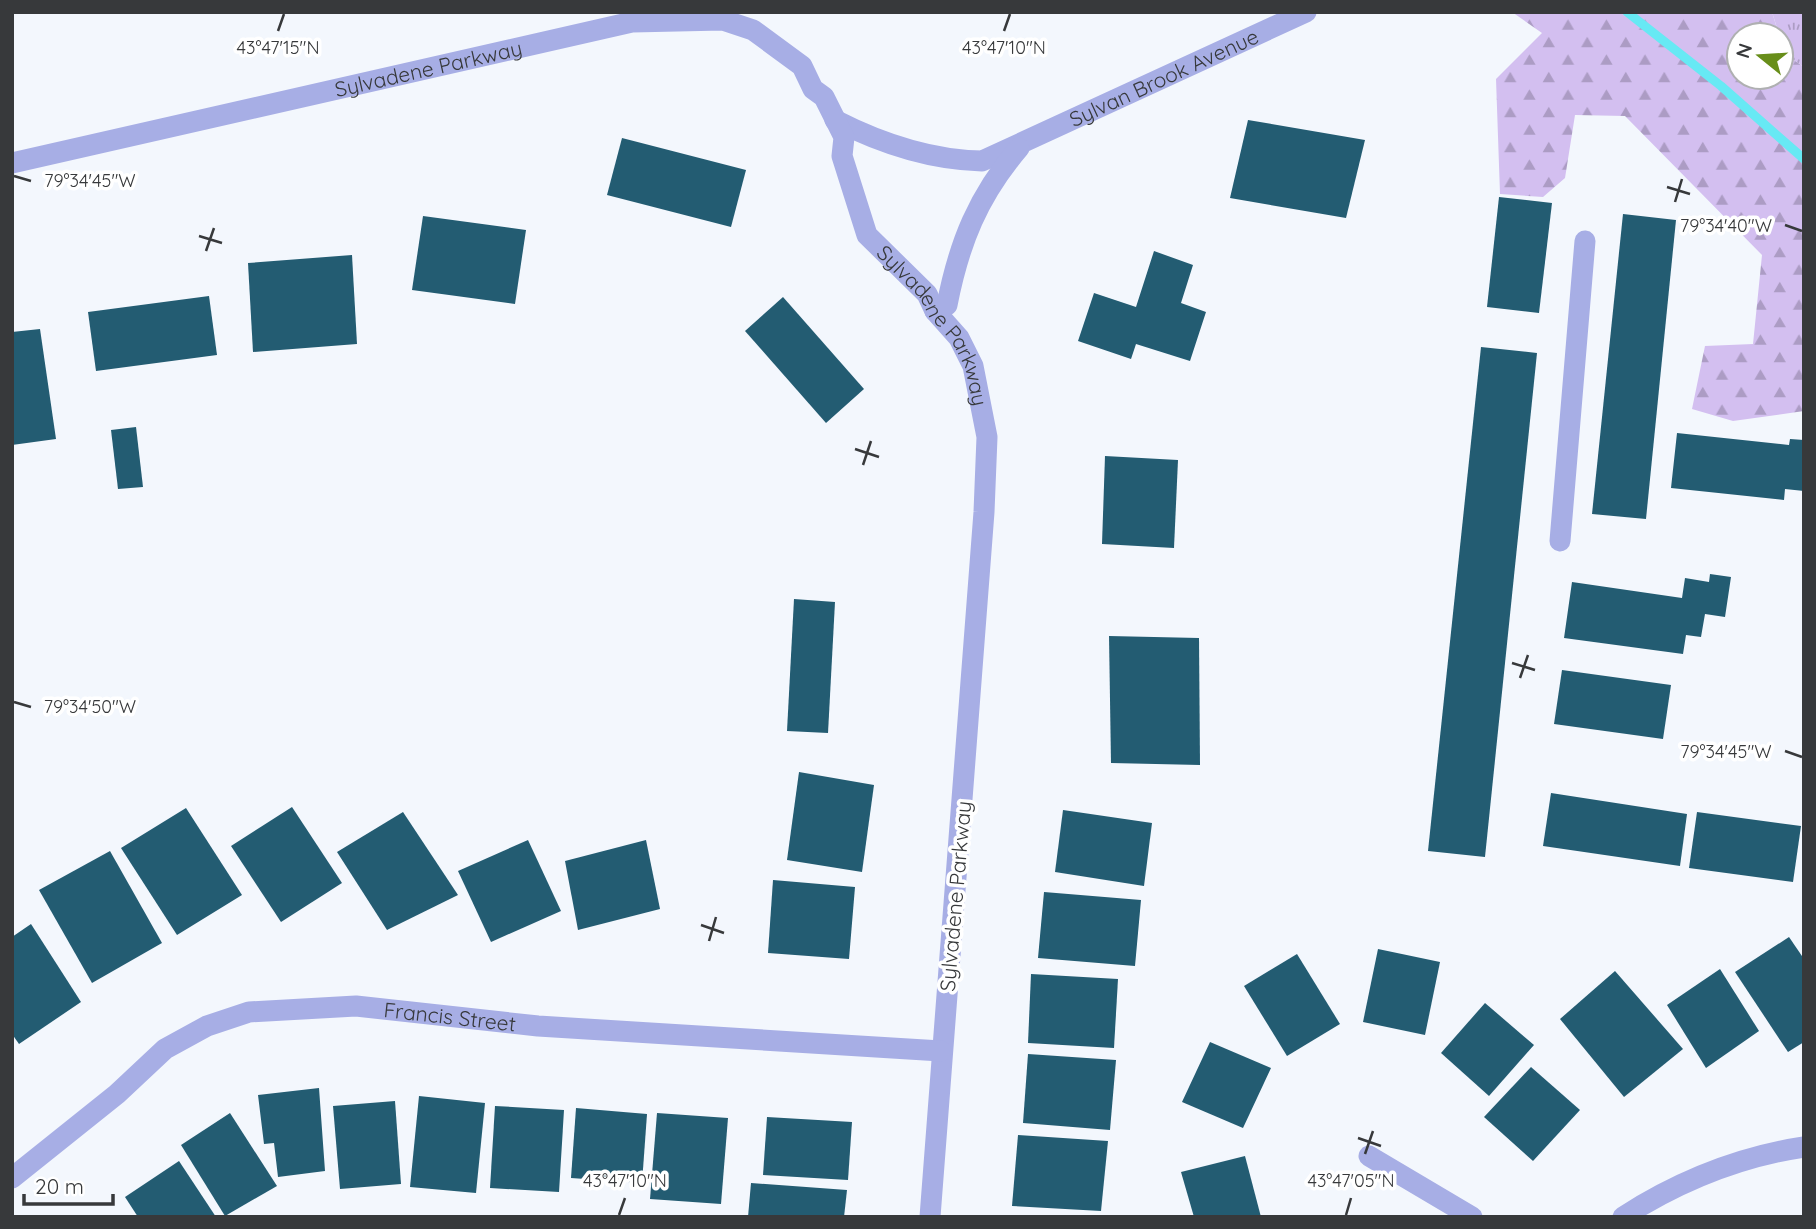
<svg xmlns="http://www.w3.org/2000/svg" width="1816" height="1229" viewBox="0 0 1816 1229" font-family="Quicksand,sans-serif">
<defs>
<pattern id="forest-firs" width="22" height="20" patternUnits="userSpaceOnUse" patternTransform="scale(1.75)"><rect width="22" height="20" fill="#d3bff0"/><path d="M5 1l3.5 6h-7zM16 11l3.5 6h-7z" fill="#ac9cc4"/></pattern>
<pattern id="park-tufts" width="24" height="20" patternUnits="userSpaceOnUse" patternTransform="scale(1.75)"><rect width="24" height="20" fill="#d3bff0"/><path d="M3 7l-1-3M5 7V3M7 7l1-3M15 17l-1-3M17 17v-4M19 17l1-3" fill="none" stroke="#ac9cc4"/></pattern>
</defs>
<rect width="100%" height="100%" fill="#f3f7fd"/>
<path fill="url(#forest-firs)" d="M1512,12H1772L1779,35H1739V77H1781V42L1785,54L1804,67V411L1733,421L1692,409L1705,346L1753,344L1762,255L1625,116L1575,115L1565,178L1543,197L1500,194L1496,79L1542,33Z"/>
<path fill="url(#park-tufts)" d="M1772,12H1804V67L1785,54Z"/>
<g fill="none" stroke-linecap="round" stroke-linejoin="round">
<path stroke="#67e9f4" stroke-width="9" d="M1627,12L1721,86L1804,159"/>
</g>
<g fill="#235c72">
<path d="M1248,120L1365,140L1346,218L1230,198Z"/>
<path d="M622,138L746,170L731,227L607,195Z"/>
<path d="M1499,197L1552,203L1539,313L1487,307Z"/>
<path d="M1623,214L1676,220L1646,519L1592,514Z"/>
<path d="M423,216L526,230L515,304L412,290Z"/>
<path d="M1154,251L1193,265L1181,303L1206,312L1190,361L1136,344L1131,359L1078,341L1094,293L1136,307Z"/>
<path d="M352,255L357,344L253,352L248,263Z"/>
<path d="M209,296L217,355L96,371L88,312Z"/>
<path d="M783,297L864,389L826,423L745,331Z"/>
<path d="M40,329L56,439L12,445V332Z"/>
<path d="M1481,347L1537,353L1485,857L1428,851Z"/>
<path d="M136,427L143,487L118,489L111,430Z"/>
<path d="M1677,433L1789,445L1790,439L1804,440V491L1785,489L1784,500L1671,488Z"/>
<path d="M1105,456L1178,460L1174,548L1102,544Z"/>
<path d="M1710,574L1731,577L1725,617L1705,614L1701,637L1686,635L1683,654L1564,638L1572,582L1682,598L1685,578L1709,582Z"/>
<path d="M794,599L835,602L828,733L787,731Z"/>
<path d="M1109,636L1199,638L1200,765L1111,763Z"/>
<path d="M1562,670L1671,685L1663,739L1554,724Z"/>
<path d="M799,772L874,785L862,872L787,860Z"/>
<path d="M1551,793L1687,814L1680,866L1543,846Z"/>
<path d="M292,807L342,883L281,922L231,846Z"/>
<path d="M186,808L242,895L177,935L121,848Z"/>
<path d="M1063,810L1152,823L1144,886L1055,872Z"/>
<path d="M403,812L458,895L387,930L337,852Z"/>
<path d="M1697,812L1801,826L1793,882L1689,868Z"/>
<path d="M528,840L561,911L491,942L458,871Z"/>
<path d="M646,840L660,909L578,930L565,861Z"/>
<path d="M110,851L162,943L92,983L39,890Z"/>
<path d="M773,880L855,887L849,959L768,953Z"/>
<path d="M1044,892L1141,900L1135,966L1038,958Z"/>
<path d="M31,924L81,1002L19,1044L12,1034V937Z"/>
<path d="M1789,937L1804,959V1042L1788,1052L1735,972Z"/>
<path d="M1378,949L1440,962L1425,1035L1363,1022Z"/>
<path d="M1297,954L1340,1024L1287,1056L1244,986Z"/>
<path d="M1720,969L1759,1031L1706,1068L1667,1005Z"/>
<path d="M1615,971L1683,1049L1624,1097L1560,1019Z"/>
<path d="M1031,974L1118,979L1114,1048L1028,1043Z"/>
<path d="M1485,1003L1534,1045L1489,1096L1441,1053Z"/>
<path d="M1210,1042L1271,1068L1243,1128L1182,1102Z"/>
<path d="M1028,1054L1116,1060L1110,1130L1023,1123Z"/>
<path d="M1531,1067L1580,1110L1533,1161L1484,1117Z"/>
<path d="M319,1088L325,1171L278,1177L274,1143L264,1144L258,1095Z"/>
<path d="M419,1096L485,1103L476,1193L410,1187Z"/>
<path d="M395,1101L401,1184L340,1189L333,1106Z"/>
<path d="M495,1106L564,1110L559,1192L490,1188Z"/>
<path d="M576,1108L647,1114L642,1183L571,1178Z"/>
<path d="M230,1113L277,1186L225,1216L181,1145Z"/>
<path d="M657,1113L728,1118L721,1204L650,1199Z"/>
<path d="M767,1117L852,1122L848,1180L763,1175Z"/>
<path d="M1018,1135L1108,1141L1101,1211L1012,1206Z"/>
<path d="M1245,1156L1261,1217H1194L1181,1172Z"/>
<path d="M179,1161L216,1217H138L125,1197Z"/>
<path d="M751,1183L847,1190L844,1217H748Z"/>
</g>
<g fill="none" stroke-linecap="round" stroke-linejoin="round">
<g stroke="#a7aee5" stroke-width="21">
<path id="s1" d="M835,120C882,144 930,160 982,161L1306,12"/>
<path id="s2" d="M12,163L632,22L723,20L753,30L802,66L813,89L824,97L844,137L842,156L867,235L927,294L935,311L959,338L973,366L987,437L984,512L930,1217"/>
<path d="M935,311L947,305C959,243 978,196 1019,148"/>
<path d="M1560,541L1585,241"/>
<path d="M1369,1156L1472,1217"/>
<path id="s3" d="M12,1178L117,1094L165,1049L207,1026L249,1012L356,1006L538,1026L941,1051"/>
<path d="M1623,1217C1679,1181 1738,1157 1804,1147"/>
</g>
</g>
<path fill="none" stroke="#37393b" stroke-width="2.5" d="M278,31L284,14M1004,31L1010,14M14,176L31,181M1667,187L1690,194M1675,202L1682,179M1785,225L1802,231M199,236L222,243M206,251L214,228M855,449L879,457M863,465L871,441M1512,663L1535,670M1520,678L1528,655M14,702L31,707M1785,751L1802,757M701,925L724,933M709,941L716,917M1358,1138L1381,1146M1365,1154L1373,1131M619,1215L625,1198M1346,1215L1351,1198"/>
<g text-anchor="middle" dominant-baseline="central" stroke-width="7" stroke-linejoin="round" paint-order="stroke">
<g font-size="21" fill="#37393b" stroke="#fff">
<text stroke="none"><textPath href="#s2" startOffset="427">Sylvadene Parkway</textPath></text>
<text stroke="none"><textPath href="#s1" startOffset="354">Sylvan Brook Avenue</textPath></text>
<text stroke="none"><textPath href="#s2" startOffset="1120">Sylvadene Parkway</textPath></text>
<text transform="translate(955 896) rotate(-85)">Sylvadene Parkway</text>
<text stroke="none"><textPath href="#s3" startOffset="494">Francis Street</textPath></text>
</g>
</g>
<g font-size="18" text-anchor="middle" fill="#37393b" stroke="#fff" stroke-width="7" stroke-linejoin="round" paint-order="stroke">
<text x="278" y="54">43°47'15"N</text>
<text x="1004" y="54">43°47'10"N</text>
<text x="90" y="187">79°34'45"W</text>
<text x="1726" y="232">79°34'40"W</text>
<text x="90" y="713">79°34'50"W</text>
<text x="1726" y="758">79°34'45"W</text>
<text x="625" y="1187">43°47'10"N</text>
<text x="1351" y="1187">43°47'05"N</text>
</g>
<rect width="1816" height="1229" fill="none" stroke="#37393b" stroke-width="28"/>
<g transform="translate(1760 56) rotate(288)"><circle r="33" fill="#ffffff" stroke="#afb0b1" stroke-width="2"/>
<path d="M0-5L12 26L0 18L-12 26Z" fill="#688e1a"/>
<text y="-10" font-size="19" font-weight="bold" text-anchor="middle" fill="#37393b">N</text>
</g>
<path d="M24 1194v10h89v-10" fill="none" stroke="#37393b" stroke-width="3.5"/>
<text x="35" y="1194" font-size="21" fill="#37393b" stroke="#ffffff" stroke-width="5" paint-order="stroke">20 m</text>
</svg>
